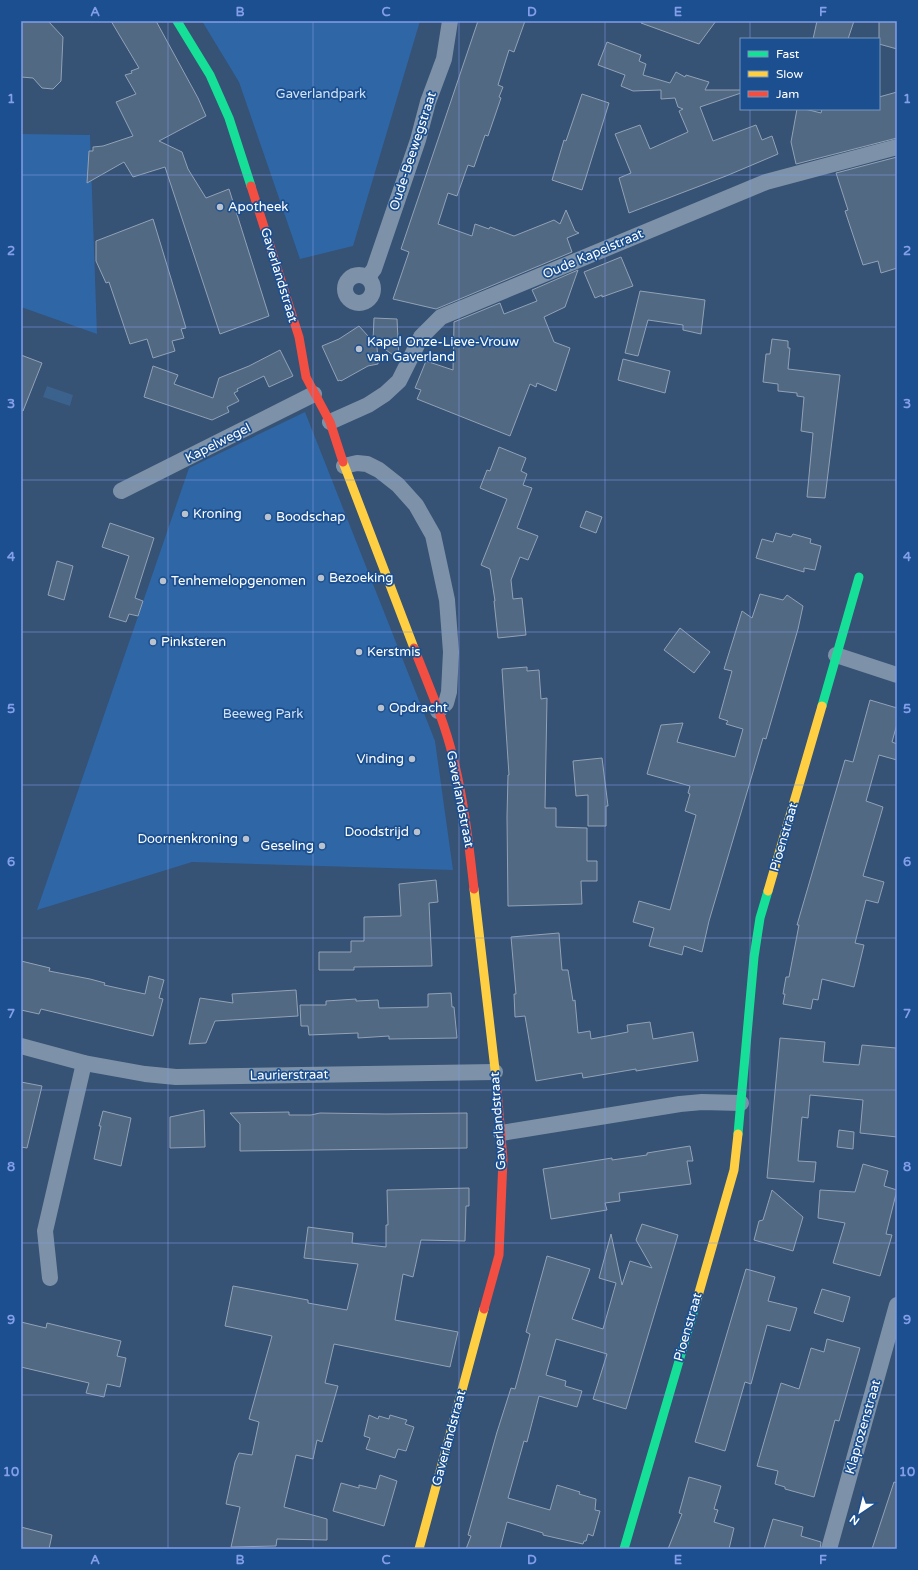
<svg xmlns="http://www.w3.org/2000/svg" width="918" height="1570" viewBox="0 0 918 1570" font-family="'Varela Round',sans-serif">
<rect width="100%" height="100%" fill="#365274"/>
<g fill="#2f66a5">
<path d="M202,21H420L353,246L300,259L239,82Z"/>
<path d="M21,134L90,135L97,334L21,307Z"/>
<path d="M305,412L435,741L453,870L192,862L37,910L189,468Z"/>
</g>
<path fill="#3b618d" d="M47,386L73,395L70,406L43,397Z"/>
<g fill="#526984" stroke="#92a2b6">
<path d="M21,21H48L63,37L61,81L53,89L42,88L33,78L21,77Z"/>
<path d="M111,21H156L198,98L206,116L159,141L182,152L188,169L206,198L229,189L269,316L220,334L165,167L133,177L124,162L87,183L89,151H93V147L103,146L133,136L116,102L136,94L125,75L132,73L131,71L139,68Z"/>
<path d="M478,21H525L514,52L509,50L498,85L503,87L499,97L501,98L488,136L485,135L474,167L468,165L457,196L448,193L438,224L472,236L475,224L489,229L490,227L514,236L554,220L560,224L566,210L575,231L579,233L567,238L572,252L436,309L393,299L409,252L401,249Z"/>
<path d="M642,21H716L699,44L641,23Z"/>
<path d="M817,21H854L848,39H813Z"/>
<path d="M879,21H897V49L879,44Z"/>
<path d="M607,42L641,55L639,61L646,64L643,75L670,83L676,72L685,77L686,75L709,82L705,90H741V93L700,107L713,141L756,125L762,140L772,136L778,154L726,176L629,213L619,178L631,173L615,134L640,125L650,149L688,132L679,111L683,109L678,107L675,98L661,99V90L633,91L621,86L625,75L598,65Z"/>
<path d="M897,92V138L796,164L791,142L797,109H805L821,113L822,109H879V97Z"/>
<path d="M582,94L609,103L582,190L552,180L564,140L566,141Z"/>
<path d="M897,157V268L881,273L878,261L863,265L845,211L848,210L836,173Z"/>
<path d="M153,219L186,328L181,329L184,338L172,341L175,351L153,358L147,339L130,344L109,282L106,283L96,261V241Z"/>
<path d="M621,257L633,286L602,297V295L595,298L584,272Z"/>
<path d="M578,270L565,307L544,317L554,342L570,348L556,391L537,383L536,387L530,384L510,436L417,399L421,390L415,388L426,361L453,370L454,322L500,303L504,314L537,301L532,290Z"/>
<path d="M640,291L705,300L701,334L683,330V325L648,320L638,356L625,353Z"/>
<path d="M374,318L397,319L399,359L373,341Z"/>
<path d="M359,326L377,346L378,364L368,366L341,381L340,380L338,381L322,346L339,339Z"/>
<path d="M772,339L788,341V348H790L788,369L840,375L825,498L807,497L813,433L801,431L804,397L797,396V393L778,391V384L763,382L766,354H770Z"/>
<path d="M280,350L293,376L269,387L264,376L237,389L238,391L234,393L239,401L227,407L229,412L212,420L144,397L153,366L178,375L174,384L213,398L219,378L249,366Z"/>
<path d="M21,355L42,363L23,411L21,410Z"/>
<path d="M623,359L670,371L665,393L618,380Z"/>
<path d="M499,447L526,458L521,471L527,474L523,485L532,488L517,528L538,536L528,560L520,557L511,580L513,599L522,598L526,635L498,638L494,601H495L490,569L481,565L507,499L480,488L487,470L490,471Z"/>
<path d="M586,511L602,517L596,533L580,527Z"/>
<path d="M110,523L154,538L135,598L143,601L138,616L129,614L126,622L109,617L129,556L102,547Z"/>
<path d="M776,533L791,537L793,534L811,539L810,543L821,546L815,570L804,568V572L756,558L762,539L773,542Z"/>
<path d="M57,561L73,566L64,600L48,595Z"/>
<path d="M760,594L783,600L787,595L803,606L798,629L766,739L763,738L709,921L702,952L684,946L682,955L649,946L654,928L633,922L639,901L670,910L696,815L685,811L690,794L688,793L690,786L647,774L661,725L683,723L677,742L735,757L743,729L726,724L728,721L719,718L732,671L724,669L742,611L752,618Z"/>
<path d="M680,628L710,652L694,673L664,650Z"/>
<path d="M527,667V671L539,670L541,699L547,698L545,808H556V827L587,828V861H597V881H581L582,904L508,906L507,817L508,775H509L502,669Z"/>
<path d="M870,700L897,708V724L892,742L897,744V760L879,755L866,801L883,807L863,876L884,882L878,903L866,900L855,943L864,945L854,987L822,979L818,1000L813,999L811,1009L783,1004L785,994H783L786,977H789L799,925H797L845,760L853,762Z"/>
<path d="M602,758L608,806H606V826H588V795L576,796L573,761Z"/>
<path d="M436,880L438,902L429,903L432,966L354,967V970H319V952H351V941H364V917L401,916L399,884Z"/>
<path d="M559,933L562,970H568L573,1001L575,1000L578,1033L590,1031L591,1039L628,1032L627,1025L650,1022L653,1039L693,1032L698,1061L636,1071V1069L583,1078L582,1073L536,1081L525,1016L515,1017L514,994H516L511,937Z"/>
<path d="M21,961L50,968L49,971L90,979L105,983L104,985L145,994L149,976L164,980L159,998L163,999L153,1036L41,1009L39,1014L21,1010Z"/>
<path d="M296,990L298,1016L215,1021L206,1043L189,1044L200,998L233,1003L232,994Z"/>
<path d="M451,993L452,1007H454L457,1038L389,1039V1036L358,1038V1033L309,1035L308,1026H301L300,1005H326V1001L356,999V1001L378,1000L379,1008L428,1007V994Z"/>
<path d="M780,1038L825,1042L823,1062L859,1065L862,1045L896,1048L897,1137L860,1133L863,1100L810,1095L808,1118L802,1117L798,1161L816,1162L814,1182L767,1178Z"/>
<path d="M21,1082L42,1086L27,1148L21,1147Z"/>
<path d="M204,1110L205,1147L170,1148V1117Z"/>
<path d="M103,1111L131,1118L121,1166L94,1159L101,1126H99Z"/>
<path d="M289,1112V1115H311L320,1113L386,1114L467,1113V1148L240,1151V1124L230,1113Z"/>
<path d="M839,1130L854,1132L853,1149L837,1147Z"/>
<path d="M690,1146L693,1161H687L691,1184L619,1193L620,1201L605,1203L607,1210L551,1219L543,1169L612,1158V1160L647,1155V1153Z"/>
<path d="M863,1164L888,1171L884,1186L897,1190L886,1234L892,1235L880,1276L833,1263L845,1223L818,1218L820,1190L855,1192Z"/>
<path d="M469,1188V1206H466L465,1241L421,1240L413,1277L403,1274L395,1320L458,1332L450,1367L334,1344L325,1383L338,1386L322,1442L317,1440L313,1459L296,1455L284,1507L327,1519V1540L277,1539L276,1546L231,1547L240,1507L226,1504L235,1462L239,1453L252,1455L259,1422L249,1419L272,1336L225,1326L233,1286L308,1300V1303L347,1310L358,1264L304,1258L308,1227L353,1233L352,1243L386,1247V1225H388L387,1190Z"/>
<path d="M772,1190L803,1217L793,1251L754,1240L759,1221L763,1220Z"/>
<path d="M642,1224L678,1235L626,1409L593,1399L607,1354L556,1339L546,1375L566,1381L565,1386L582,1391L577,1407L539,1396L527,1442L524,1441L508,1498L550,1510L557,1485L580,1492L579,1494L596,1499L595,1510L600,1511L593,1536L588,1534L586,1541H584L583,1544L543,1535V1533L507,1522L500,1549H466L471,1536L468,1535L497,1432L511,1388L515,1389L530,1334L526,1332L547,1256L590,1269L572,1319L603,1329L616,1283L599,1278L611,1234L622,1285L630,1261L652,1268L636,1240Z"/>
<path d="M746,1269L775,1277L768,1301L797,1308L790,1331L767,1325L751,1384L745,1382L725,1451L695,1442Z"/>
<path d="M822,1289L850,1297L843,1322L814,1313Z"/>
<path d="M21,1322L46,1328L47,1323L121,1341L117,1356L126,1358L120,1387L107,1384L104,1397L86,1393L89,1383L21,1367Z"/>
<path d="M827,1339L860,1348L839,1421L835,1420L814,1497L785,1489V1487L775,1484L778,1471L757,1466L781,1383L799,1389L811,1348L824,1352Z"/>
<path d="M369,1415L378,1419L379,1416L389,1419L390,1415L407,1420L405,1424L414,1427L406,1451L398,1449L395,1458L366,1449L370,1438L364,1436Z"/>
<path d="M380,1475L397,1481L384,1526L333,1511L341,1483L359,1488V1485L376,1489Z"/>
<path d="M689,1477L721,1486L714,1509L718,1510L714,1522L734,1528L729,1549H668L682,1514L679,1513Z"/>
<path d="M894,1482L897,1483V1549H872Z"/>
<path d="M773,1519L803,1527L801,1536L821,1542L820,1549H764Z"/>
<path d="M21,1527L52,1535L49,1549H21Z"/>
</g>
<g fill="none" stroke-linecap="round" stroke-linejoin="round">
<g stroke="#7d92a8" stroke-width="16">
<circle cx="359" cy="289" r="14"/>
<path d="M368,277L374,269L418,140L428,102L444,59L450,21"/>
<path d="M330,422L368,405L385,394L399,381L421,337L441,317L766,182L897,147"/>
<path d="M344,466L357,463L367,464L379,470L398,485L416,505L433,535L447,600L451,652L449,692L446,703L438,711"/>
<path d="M121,491L314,394"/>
<path d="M836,655L897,675"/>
<path d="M21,1046L84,1063L145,1074L176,1077L495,1072"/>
<path d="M501,1133L680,1104L702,1102L741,1103"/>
<path d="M50,1278L45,1231L84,1063"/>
<path d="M829,1549L897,1305"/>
</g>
<g stroke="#16e098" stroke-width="9">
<path d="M177,21L210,75L229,118L251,186"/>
<path d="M822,706L859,577"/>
<path d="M738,1134L754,957L760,918L768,891"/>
<path d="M624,1549L696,1303"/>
</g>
<g stroke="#ffcf43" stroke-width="9">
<path d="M343,462L414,648"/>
<path d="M474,889L496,1078"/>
<path d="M768,891L822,706"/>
<path d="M696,1303L734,1170L738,1134"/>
<path d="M419,1549L484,1309"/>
</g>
<g stroke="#f24e42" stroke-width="9">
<path d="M251,186L299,337L306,377L330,422L343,462"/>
<path d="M414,648C428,684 444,720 453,757C464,800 469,845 474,889"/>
<path d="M484,1309L499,1255L503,1159L496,1078"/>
</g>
</g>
<path fill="none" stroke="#839eea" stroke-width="1" stroke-opacity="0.55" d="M168,21V1549M313,21V1549M459,21V1549M605,21V1549M750,21V39M750,109V1549M21,175H897M21,327H897M21,480H897M21,632H897M21,785H897M21,938H897M21,1090H897M21,1243H897M21,1395H897"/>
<g fill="#b9c2ce" stroke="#1b4f8f" stroke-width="1.5">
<circle cx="220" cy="207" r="4"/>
<circle cx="359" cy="349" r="4"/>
<circle cx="185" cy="514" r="4"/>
<circle cx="268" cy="517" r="4"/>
<circle cx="321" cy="578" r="4"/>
<circle cx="163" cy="581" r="4"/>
<circle cx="153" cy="642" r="4"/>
<circle cx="359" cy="652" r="4"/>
<circle cx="381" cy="708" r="4"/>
<circle cx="412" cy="759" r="4"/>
<circle cx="417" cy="832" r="4"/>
<circle cx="246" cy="839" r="4"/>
<circle cx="322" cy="846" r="4"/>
</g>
<g text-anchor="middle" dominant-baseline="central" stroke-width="3.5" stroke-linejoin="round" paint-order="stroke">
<g font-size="13" fill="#cfe3fa" stroke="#1b4f8f">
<text x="321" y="94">Gaverlandpark</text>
<text x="263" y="714">Beeweg Park</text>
</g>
<g font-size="13" fill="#fff" stroke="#1b4f8f">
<text transform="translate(413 151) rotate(-72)">Oude-Beewegstraat</text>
<text transform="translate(593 254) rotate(-23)">Oude Kapelstraat</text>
<text transform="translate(279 275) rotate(73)">Gaverlandstraat</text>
<text transform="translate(218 443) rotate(-27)">Kapelwegel</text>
<text transform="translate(460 799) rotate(79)">Gaverlandstraat</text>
<text transform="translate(784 837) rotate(-74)">Pioenstraat</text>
<text transform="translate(289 1075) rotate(-1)">Laurierstraat</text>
<text transform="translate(498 1121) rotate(-94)">Gaverlandstraat</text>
<text transform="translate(688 1327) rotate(-74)">Pioenstraat</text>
<text transform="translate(863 1427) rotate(-74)">Klaprozenstraat</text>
<text transform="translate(449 1438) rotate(-75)">Gaverlandstraat</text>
</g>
<g font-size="13" fill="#fff" stroke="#1b4f8f" text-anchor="start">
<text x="228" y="207">Apotheek</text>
<text x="367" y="342">Kapel Onze-Lieve-Vrouw<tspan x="367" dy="15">van Gaverland</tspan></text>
<text x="193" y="514">Kroning</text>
<text x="276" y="517">Boodschap</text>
<text x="329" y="578">Bezoeking</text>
<text x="171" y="581">Tenhemelopgenomen</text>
<text x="161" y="642">Pinksteren</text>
<text x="367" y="652">Kerstmis</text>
<text x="389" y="708">Opdracht</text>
<text x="404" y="759" text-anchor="end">Vinding</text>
<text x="409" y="832" text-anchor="end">Doodstrijd</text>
<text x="238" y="839" text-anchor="end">Doornenkroning</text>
<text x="314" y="846" text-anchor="end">Geseling</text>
</g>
</g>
<rect width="918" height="1570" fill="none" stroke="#1b4f8f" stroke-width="44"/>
<rect x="740" y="38" width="140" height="72" fill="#1b4f8f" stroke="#7695bc"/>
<rect x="748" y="51" width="20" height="6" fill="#16e098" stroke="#7695bc"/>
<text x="776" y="58" font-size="12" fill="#ffffff">Fast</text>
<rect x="748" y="71" width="20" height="6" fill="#ffcf43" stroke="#7695bc"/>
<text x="776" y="78" font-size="12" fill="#ffffff">Slow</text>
<rect x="748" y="91" width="20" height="6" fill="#f24e42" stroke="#7695bc"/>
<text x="776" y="98" font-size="12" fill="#ffffff">Jam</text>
<g transform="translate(860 1512) rotate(215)" stroke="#1b4f8f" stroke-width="3" paint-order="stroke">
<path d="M0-3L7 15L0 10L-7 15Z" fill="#ffffff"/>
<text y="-6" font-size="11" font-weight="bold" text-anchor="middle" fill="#ffffff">N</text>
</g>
<rect x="22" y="22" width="874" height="1526" fill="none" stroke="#839eea" stroke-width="1.5"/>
<g font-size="13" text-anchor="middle" font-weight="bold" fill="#839eea">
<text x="95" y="16">A</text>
<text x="240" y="16">B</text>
<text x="386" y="16">C</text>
<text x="532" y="16">D</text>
<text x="678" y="16">E</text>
<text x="823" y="16">F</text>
<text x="11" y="103">1</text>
<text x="907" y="103">1</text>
<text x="11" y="255">2</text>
<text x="907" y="255">2</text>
<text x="11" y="408">3</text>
<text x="907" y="408">3</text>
<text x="11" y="561">4</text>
<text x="907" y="561">4</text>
<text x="11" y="713">5</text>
<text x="907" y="713">5</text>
<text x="11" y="866">6</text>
<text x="907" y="866">6</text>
<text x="11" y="1018">7</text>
<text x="907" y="1018">7</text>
<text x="11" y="1171">8</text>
<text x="907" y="1171">8</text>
<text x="11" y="1324">9</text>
<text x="907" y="1324">9</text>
<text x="11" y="1476">10</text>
<text x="907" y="1476">10</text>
<text x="95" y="1564">A</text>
<text x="240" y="1564">B</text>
<text x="386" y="1564">C</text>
<text x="532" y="1564">D</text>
<text x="678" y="1564">E</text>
<text x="823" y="1564">F</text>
</g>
</svg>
